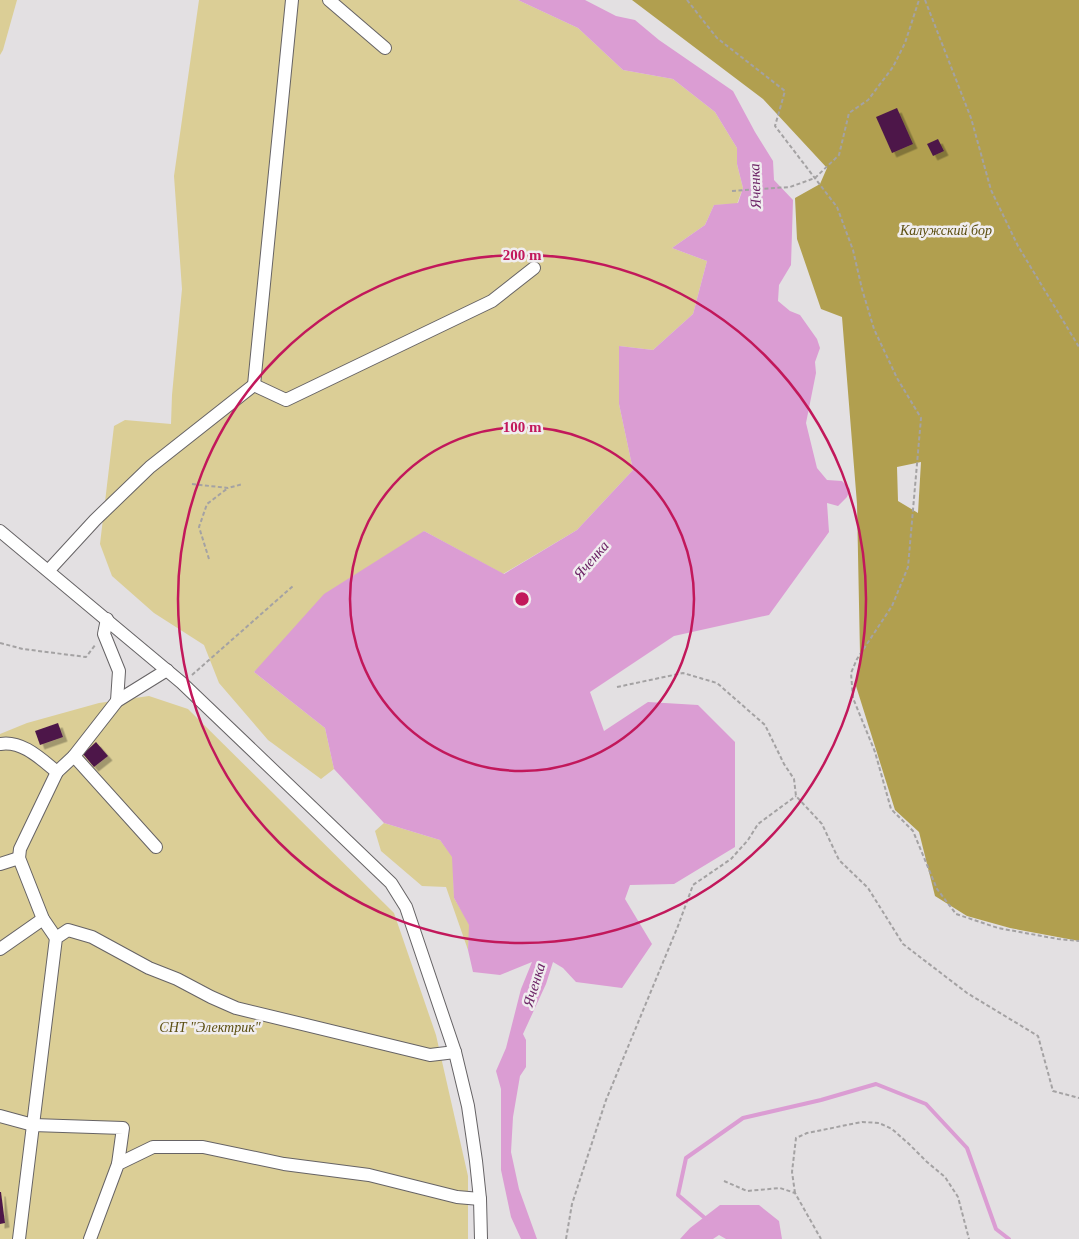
<svg xmlns="http://www.w3.org/2000/svg" width="1079" height="1239" viewBox="0 0 1079 1239" font-family="'Times New Roman',serif">
<defs>
<filter id="shadow"><feDropShadow dx="4.5" dy="4.5" stdDeviation="0" flood-color="#0004"/></filter>
</defs>
<rect width="100%" height="100%" fill="#e3e0e2"/>
<g fill="#dbce96">
<path d="M0,0H17L3,50L0,55Z"/>
<path d="M199,0H518L578,28L623,70L673,79L715,112L737,148V164L743,188L737,204L714,205L705,225L672,248L707,261L693,314L653,350L619,346V404L633,470L577,530L503,574L424,531L254,672L325,728L334,769L321,779L268,740L219,683L204,645L154,613L112,576L100,544L114,426L125,420L171,424L172,395L182,289L174,176Z"/>
<path d="M149,696L188,709L394,913L436,1035L468,1176V1239H0V734L27,723L99,703Z"/>
<path d="M384,823L440,840L453,857L454,898L470,925L468,950L446,887L422,886L381,851L375,831Z"/>
</g>
<path fill="#b19f4f" fill-rule="evenodd" d="M632,0H1079V941L1010,928L967,916L935,896L919,832L895,810L856,686L860,654L857,504L842,317L821,309L797,239L795,198L820,184L827,168L763,99ZM921,462L918,513L898,501L897,467Z"/>
<g fill="#db9dd3">
<path d="M518,0H585L616,16L635,20L659,40L733,91L755,132L773,161L774,180L793,200L791,265L779,285L778,301L790,311L800,315L817,339L820,348L815,362L816,373L806,423L817,468L827,480L842,481L850,489L847,497L838,506L827,503L829,532L769,615L674,636L590,692L604,731L648,702L698,705L735,742V847L674,884L630,885L625,899L652,944L622,988L576,982L563,968L553,962L546,984L523,1034L526,1040V1067L520,1076L513,1117L511,1152L519,1189L537,1239H521L511,1217L501,1170V1089L496,1071L506,1048L521,989L532,962L500,975L473,972L468,950L469,925L454,898L452,857L440,840L384,823L334,769L325,728L254,672L324,594L424,531L504,574L577,530L633,470L619,404V346L653,350L693,314L707,261L672,248L705,225L714,205L738,203L743,188L737,164V148L715,112L673,79L623,70L578,28Z"/>
<path d="M720,1205H759L779,1221L782,1239H726L719,1235L713,1239H680L690,1228Z"/>
</g>
<g fill="none" stroke-linecap="round" stroke-linejoin="round">
<path stroke="#db9dd3" stroke-width="4" d="M706,1219L678,1195L686,1158L743,1118L821,1100L876,1084L926,1104L967,1148L996,1229L1009,1239"/>
</g>
<g fill="#4d1949" filter="url(#shadow)">
<path d="M897,108L913,144L892,153L876,117Z"/>
<path d="M938,139L944,151L933,156L927,144Z"/>
<path d="M58,723L63,737L40,745L35,731Z"/>
<path d="M96,742L108,756L94,767L83,754Z"/>
<path d="M0,1192H1L5,1223L0,1224Z"/>
</g>
<g fill="none" stroke-linecap="round" stroke-linejoin="round">
<g stroke="#666365" stroke-width="14">
<g id="minor">
<path d="M329,0L385,48"/>
<path d="M254,385L292,0"/>
<path d="M0,531L182,683L391,883L406,907L455,1052L468,1106L476,1161L480,1199L481,1239"/>
<path d="M49,570L95,520L150,467L254,385L286,400L492,301L534,268"/>
<path d="M107,619L104,634L119,671L117,701"/>
<path d="M0,744C22,740 41,759 57,772"/>
<path d="M74,756L117,701L167,670"/>
<path d="M0,864L19,858"/>
<path d="M56,938L43,919L19,858L20,849L57,772L74,756L156,847"/>
<path d="M0,949L43,919"/>
<path d="M0,1116L33,1125L56,938L68,930L92,937L149,968L177,979L211,997L236,1008L430,1055L455,1052"/>
<path d="M19,1239L33,1125L123,1128L118,1164"/>
<path d="M90,1239L118,1164L153,1147H203L284,1164L369,1175L457,1197L480,1199"/>
</g>
</g>
<g stroke="#a4a2a3" stroke-width="2" stroke-dasharray="4 2.5" stroke-linecap="butt">
<path d="M687,0L717,38L785,91L775,126L837,207L853,250L862,289L874,329L897,378L921,418L908,567L892,606L857,659L851,673L853,698L875,752L891,809L913,831L937,889L956,914L998,928L1058,939L1079,941"/>
<path d="M925,0L971,118L991,190L1018,246L1079,347"/>
<path d="M732,191L790,187L815,178L839,155L849,113L868,100L893,67L905,43L919,0"/>
<path d="M192,484L228,488L243,484"/>
<path d="M209,559L199,527L207,504L228,488"/>
<path d="M0,643L23,649L86,657L96,644"/>
<path d="M192,675L293,586"/>
<path d="M617,687L683,673L717,683L765,725L784,764L794,779L796,796L822,824L839,860L868,888L903,944L967,993L1038,1036L1053,1091L1079,1098"/>
<path d="M724,1181L747,1191L780,1188L795,1193L821,1239"/>
<path d="M795,1193L792,1172L796,1138L807,1133L862,1122L879,1123L892,1129L909,1144L927,1162L945,1177L958,1197L969,1239"/>
<path d="M566,1239L572,1204L606,1100L678,926L693,885L731,859L748,840L758,824L796,796"/>
</g>
<use href="#minor" stroke="#fff" stroke-width="12"/>
</g>
<g fill="none" stroke="#c2185b" stroke-width="2.5">
<circle cx="522" cy="599" r="172"/>
<circle cx="522" cy="599" r="344"/>
</g>
<g text-anchor="middle" dominant-baseline="central" stroke-width="5" stroke-linejoin="round" paint-order="stroke">
<g font-size="14" font-style="italic" fill="#5b4e10" stroke="#f0edef">
<text x="946" y="230">Калужский бор</text>
<text x="210" y="1027">СНТ "Электрик"</text>
</g>
<g font-size="15" font-style="italic" fill="#6c2466" stroke="#f0edef">
<text transform="translate(755 186) rotate(-92)">Яченка</text>
<text transform="translate(591 560) rotate(-49)">Яченка</text>
<text transform="translate(534 985) rotate(-73)">Яченка</text>
</g>
</g>
<circle cx="522" cy="599" r="8" fill="#c2185b" stroke="#f0edef" stroke-width="2.5"/>
<g font-size="15" text-anchor="middle" font-weight="bold" fill="#c2185b" stroke="#f0edef" stroke-width="5" stroke-linejoin="round" paint-order="stroke">
<text x="522" y="260">200 m</text>
<text x="522" y="432">100 m</text>
</g>
</svg>
